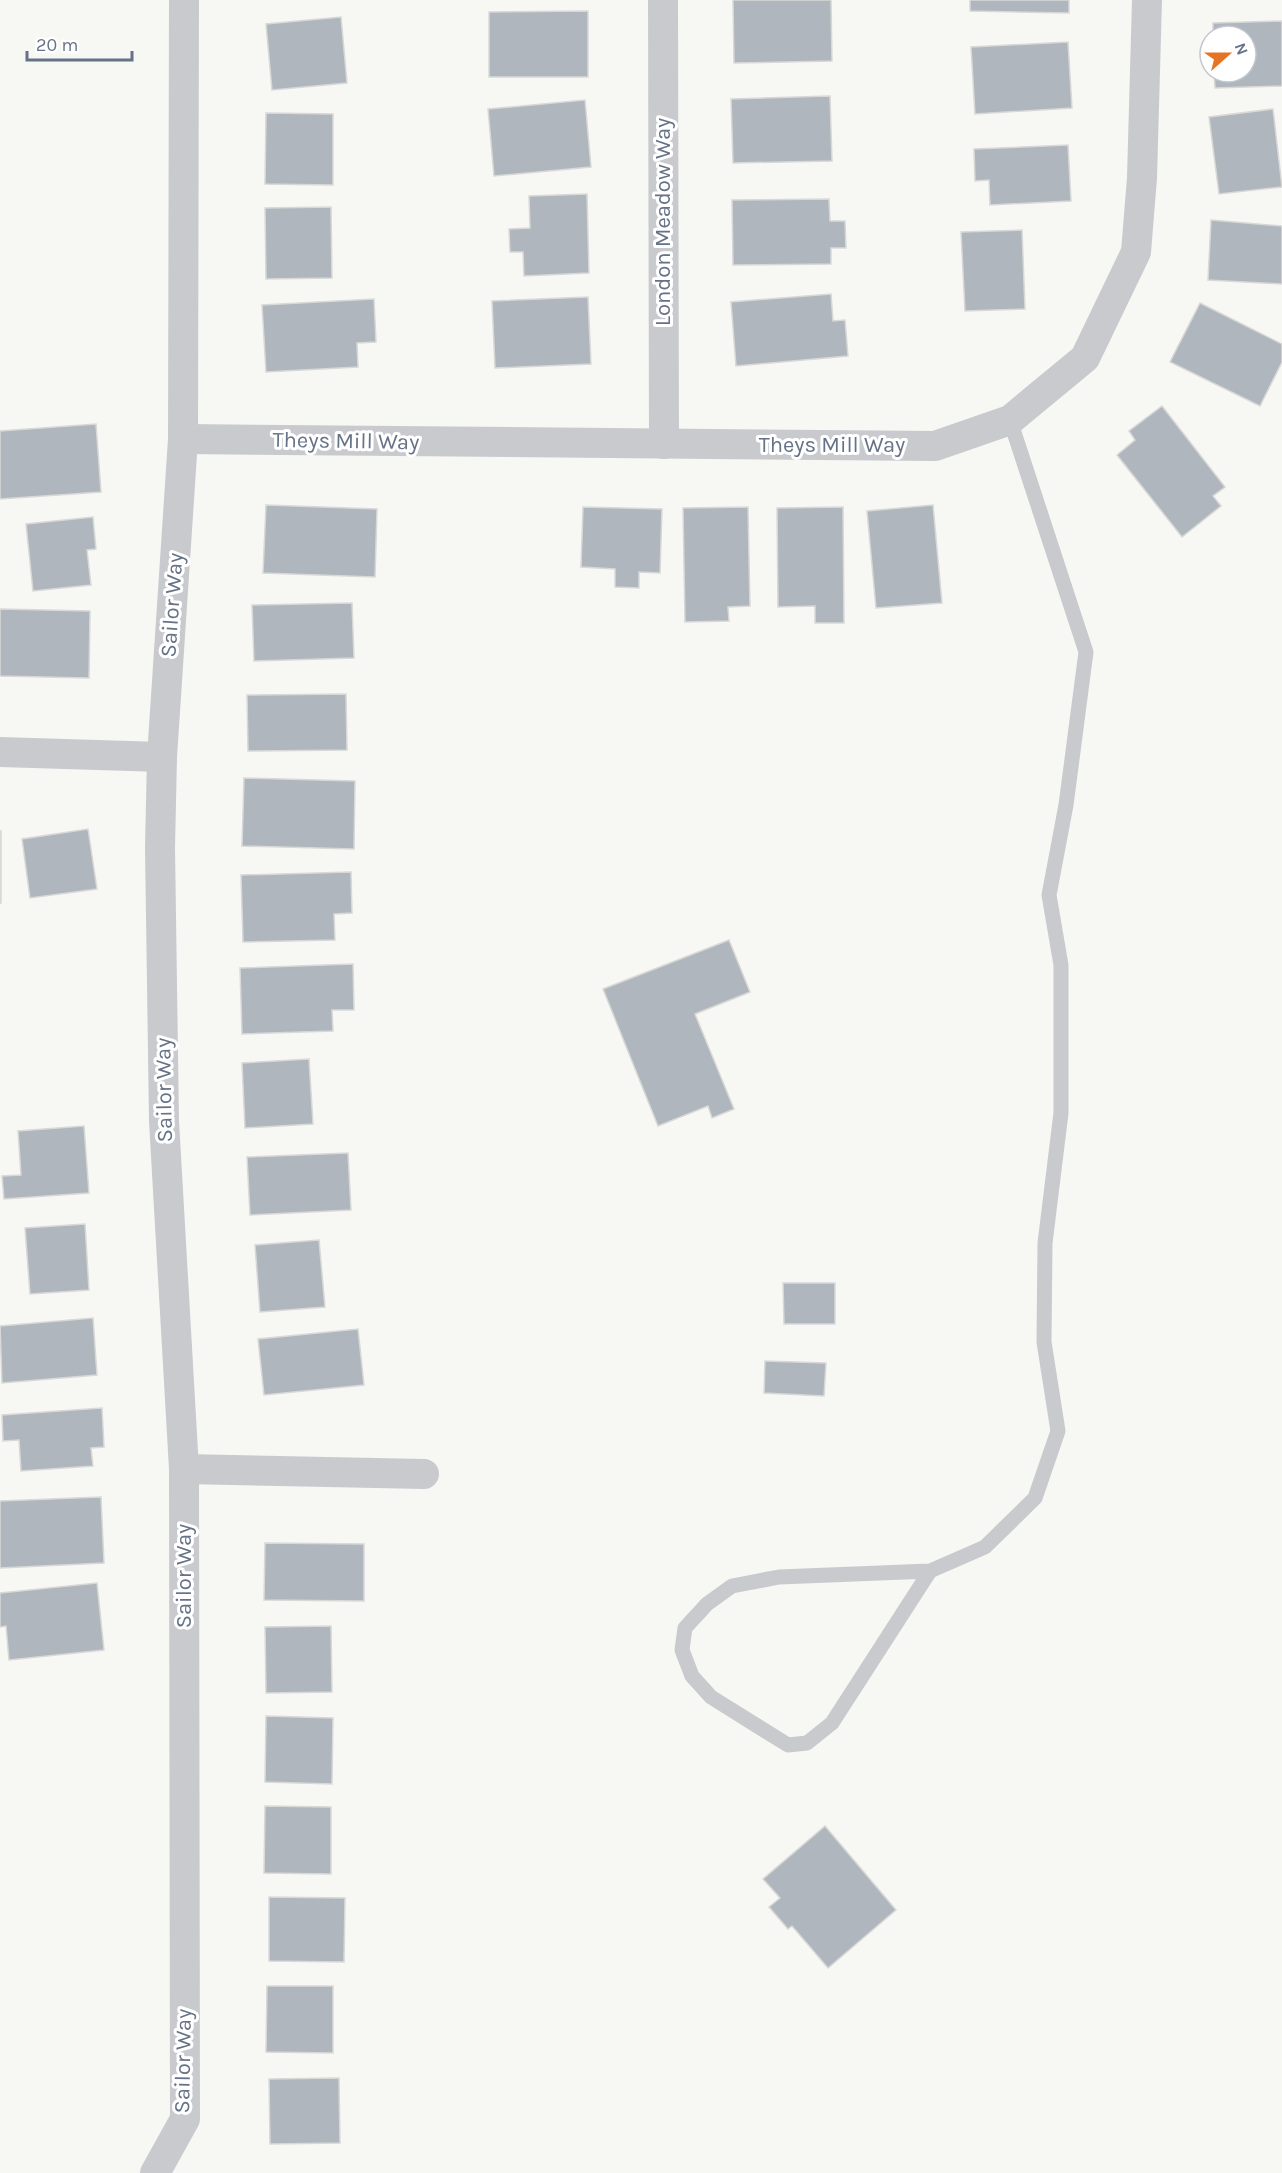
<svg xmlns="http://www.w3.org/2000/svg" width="1282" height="2173" viewBox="0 0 1282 2173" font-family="Karla,sans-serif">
<rect width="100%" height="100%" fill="#f7f7f4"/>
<g fill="#b0b6bd" stroke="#d8d9d7" stroke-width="1.5">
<path d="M733,0H831L832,61L734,63Z"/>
<path d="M970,0H1069V13L970,11Z"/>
<path d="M588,11V77H489V12Z"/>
<path d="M341,17L347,83L272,90L266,24Z"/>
<path d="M1282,21V86L1215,88L1214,72H1246V36H1213V23Z"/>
<path d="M1068,42L1072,108L975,114L971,47Z"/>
<path d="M830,96L832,161L733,163L731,99Z"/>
<path d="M585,100L591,167L494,176L488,109Z"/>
<path d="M1273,109L1282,187L1219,194L1209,117Z"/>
<path d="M266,113L333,114V185L265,184Z"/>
<path d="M1068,145L1071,201L990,205L989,180L975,181L974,149Z"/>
<path d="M587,194L589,273L524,276L523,252H510L509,229L530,228L529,196Z"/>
<path d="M829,199L830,221H845L846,248H831V264L733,265L732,200Z"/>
<path d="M331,207L332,278L266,279L265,208Z"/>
<path d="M1211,220L1282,226V284L1208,280Z"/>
<path d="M1022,230L1025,309L965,311L961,232Z"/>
<path d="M831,294L833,321L845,320L848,356L736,366L731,302Z"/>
<path d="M588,297L591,364L495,368L492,301Z"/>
<path d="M374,299L376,342L357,343L358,367L266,372L262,305Z"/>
<path d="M1200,303L1282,344V362L1260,406L1170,362Z"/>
<path d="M1162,406L1225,487L1213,496L1221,506L1182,537L1117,455L1135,440L1129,431Z"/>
<path d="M96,424L101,492L0,499V431Z"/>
<path d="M266,505L377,509L375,577L263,573Z"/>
<path d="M933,505L942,603L876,608L867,511Z"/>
<path d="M583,507L662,509L660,573L639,572V588L615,587V569L581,567Z"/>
<path d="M748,507L750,606L728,607L729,621L685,622L683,508Z"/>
<path d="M843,507L844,623H815V606L778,607L777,508Z"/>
<path d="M93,517L96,549L87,550L91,585L33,591L26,524Z"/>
<path d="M352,603L354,658L254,661L252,605Z"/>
<path d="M0,609L90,611L89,678L0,676Z"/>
<path d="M346,694L347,750L248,751L247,695Z"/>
<path d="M244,778L355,781L354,849L242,846Z"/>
<path d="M88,829L97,889L30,898L22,839Z"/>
<rect x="0" y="831" width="1" height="72"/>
<path d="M351,872L352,913L334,914L335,940L243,942L241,875Z"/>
<path d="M729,940L750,992L695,1014L734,1109L712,1118L708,1106L658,1126L603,989Z"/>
<path d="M353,964L354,1010H332L333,1031L242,1034L240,968Z"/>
<path d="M309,1059L313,1124L245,1128L242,1063Z"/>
<path d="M84,1126L89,1193L4,1199L2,1176L21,1175L18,1131Z"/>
<path d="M348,1153L351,1210L250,1215L247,1157Z"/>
<path d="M85,1224L89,1290L30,1294L25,1228Z"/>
<path d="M319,1240L325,1307L260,1312L255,1245Z"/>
<path d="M783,1283H835V1324H784Z"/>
<path d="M93,1318L97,1375L2,1383L0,1326Z"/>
<path d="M358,1329L364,1385L264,1395L258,1339Z"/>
<path d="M765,1361L826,1363L824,1396L764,1393Z"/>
<path d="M102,1408L104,1447L91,1448L93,1466L21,1471L19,1440L3,1441L2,1415Z"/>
<path d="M101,1497L104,1563L0,1568V1501Z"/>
<path d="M265,1543L364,1544V1601L264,1600Z"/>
<path d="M97,1583L104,1650L9,1660L6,1626L0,1627V1593Z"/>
<path d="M331,1626L332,1692L266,1693L265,1627Z"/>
<path d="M266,1716L333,1718L332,1784L265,1782Z"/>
<path d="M265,1806L331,1807V1874L264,1873Z"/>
<path d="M825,1826L896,1910L828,1968L792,1926L788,1929L769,1907L780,1898L763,1879Z"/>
<path d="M269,1897L345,1898L344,1962L269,1961Z"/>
<path d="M267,1986H333V2053L266,2052Z"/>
<path d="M339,2078L340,2143L270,2144L269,2079Z"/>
</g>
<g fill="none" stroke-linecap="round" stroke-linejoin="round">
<path stroke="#c8cace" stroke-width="15" d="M930,1571L832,1723L807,1743L788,1745L711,1697L692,1676L682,1650L685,1628L707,1604L732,1586L779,1577L930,1571L985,1547L1035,1498L1058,1431L1044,1342L1045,1243L1061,1113V965L1049,895L1066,805L1086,652L1010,420"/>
<g stroke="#c8cace" stroke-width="30">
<path d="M663,0L664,444"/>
<path d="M183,439L935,446L1010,420L1085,358L1136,252L1142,178L1147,0"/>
<path d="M0,752L162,757"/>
<path d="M184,1469L424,1474"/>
<path d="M155,2173L185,2119L184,1469L164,1121L160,848L162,757L183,439L184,0"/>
</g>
</g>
<g text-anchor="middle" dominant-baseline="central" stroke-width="6" stroke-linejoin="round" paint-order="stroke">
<g font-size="22" fill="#667286" stroke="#fff">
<text transform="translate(663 222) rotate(-90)">London Meadow Way</text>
<text transform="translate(346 441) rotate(1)">Theys Mill Way</text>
<text x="832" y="445">Theys Mill Way</text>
<text transform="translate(172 605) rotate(-86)">Sailor Way</text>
<text transform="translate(164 1090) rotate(-91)">Sailor Way</text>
<text transform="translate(184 1576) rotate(-90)">Sailor Way</text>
<text transform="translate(183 2061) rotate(-89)">Sailor Way</text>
</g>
</g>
<g transform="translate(1228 54) rotate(69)"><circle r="28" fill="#ffffff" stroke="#c2c7cf" stroke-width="1.5"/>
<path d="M0-4.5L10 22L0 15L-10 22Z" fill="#e67425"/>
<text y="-9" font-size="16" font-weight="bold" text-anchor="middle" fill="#667286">N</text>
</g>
<path d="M27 51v9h105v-9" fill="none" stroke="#667286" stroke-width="3"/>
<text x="36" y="51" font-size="18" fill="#667286" stroke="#ffffff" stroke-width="4.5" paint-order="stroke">20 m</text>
</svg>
